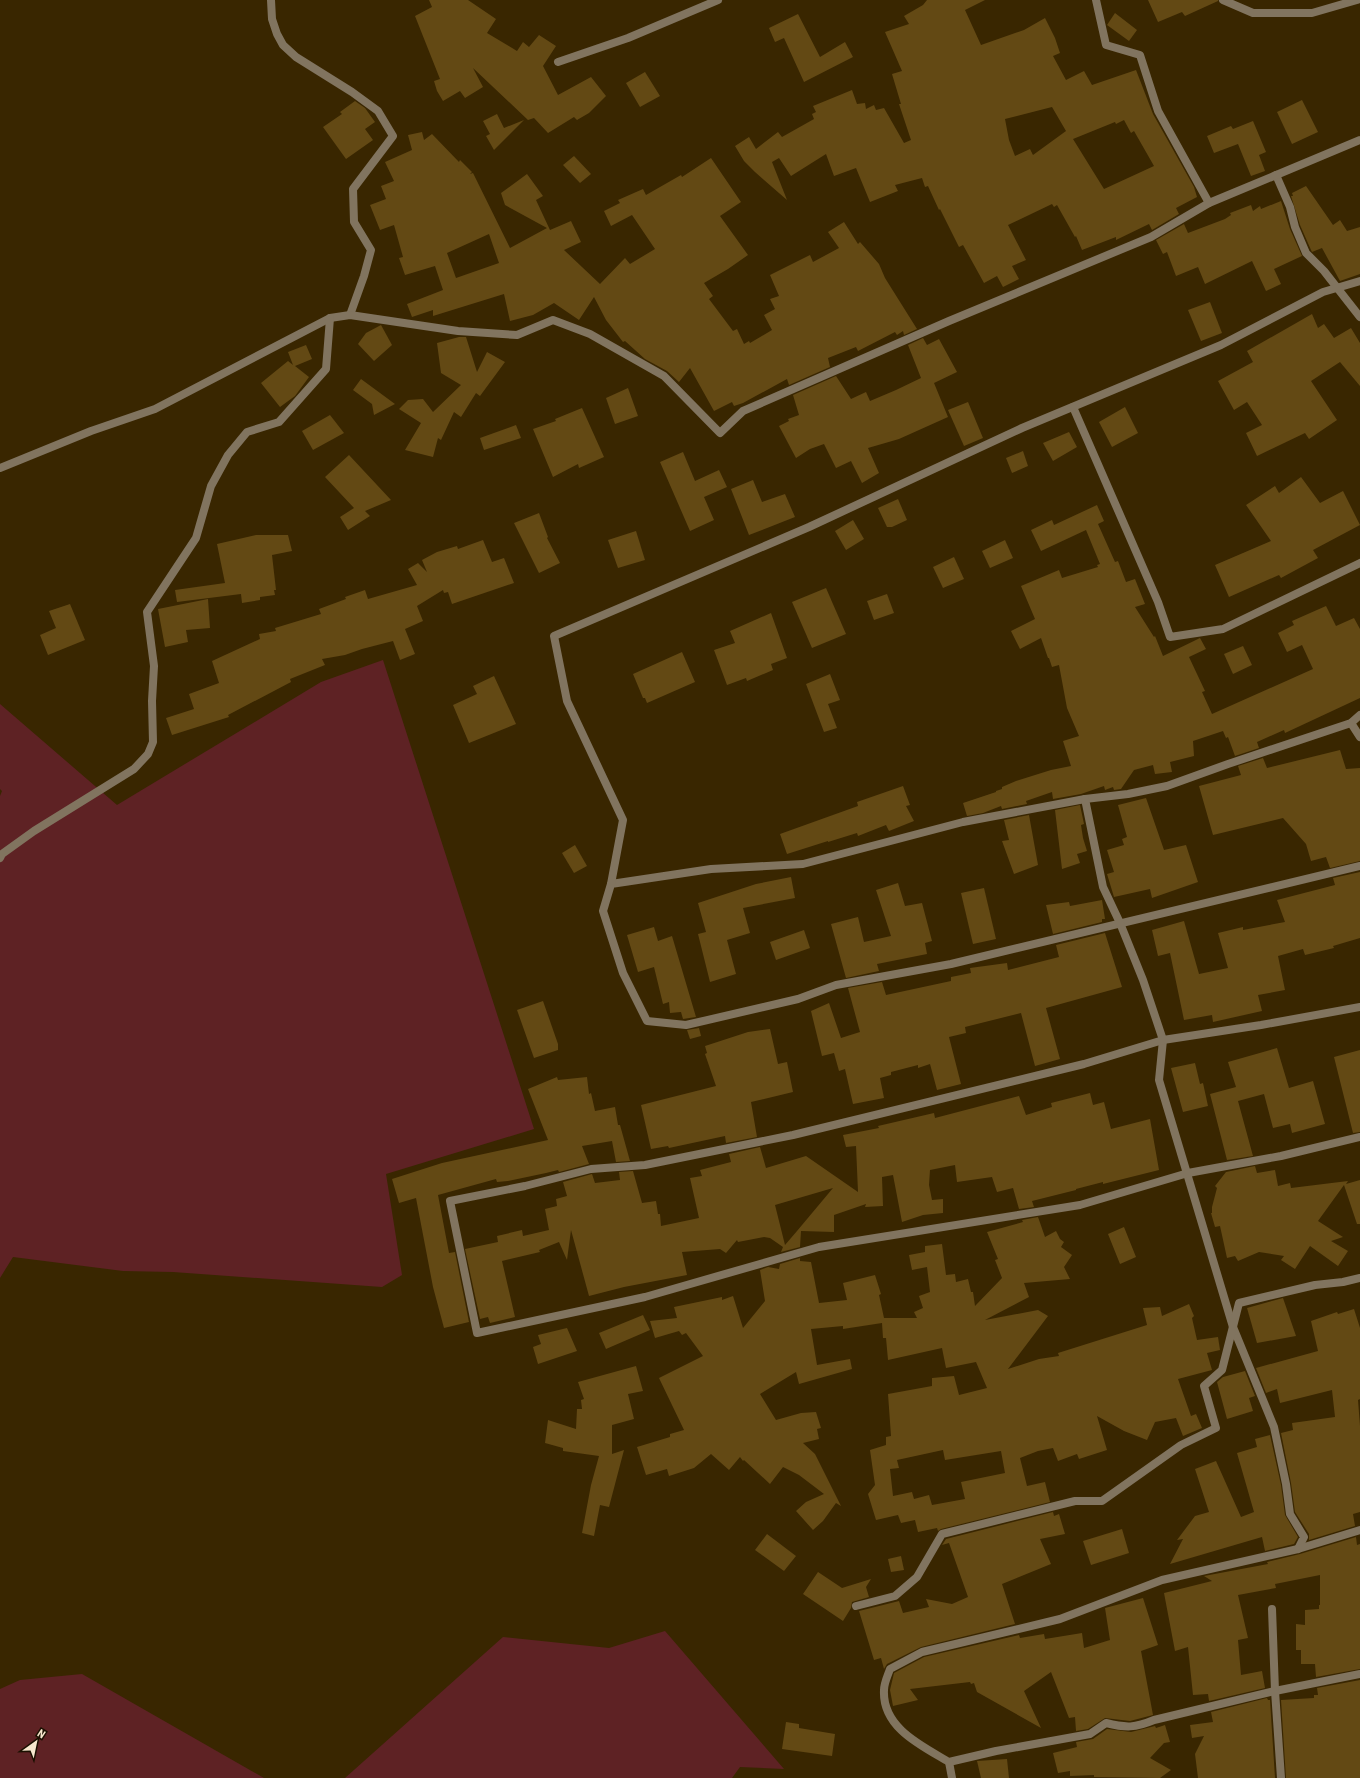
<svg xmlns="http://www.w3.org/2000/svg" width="1360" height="1778" viewBox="0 0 1360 1778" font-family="'Roboto Condensed',sans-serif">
<rect width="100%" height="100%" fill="#392600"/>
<g fill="#5e2224">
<path d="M383,660L534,1129L386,1174L402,1275L382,1287L173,1272L123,1271L13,1257L0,1278V796L2,791L0,789V704L117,805L321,682Z"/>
<path d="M665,1631L784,1769L740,1767L732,1778H345L503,1637L609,1648Z"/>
<path d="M82,1674L264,1778H0V1689L20,1680Z"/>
</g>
<g fill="#634914" fill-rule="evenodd">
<path d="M429,0H468L496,19L487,33L517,51L523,42L529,47L539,35L556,46L543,66L558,95L591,77L606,96L589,113L577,120L574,117L548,133L534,118L528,120L473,68L483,87L465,98L460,91L443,101L437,91L434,81L440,79L415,16L432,7Z"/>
<path d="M927,0H985L965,10L981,45L1024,30L1045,18L1055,38L1060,53L1053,56L1066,80L1084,71L1092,85L1136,70L1153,114L1194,187L1197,197L1176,208L1179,214L1152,230L1149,224L1116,240V237L1082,250L1076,236L1075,237L1057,205L1054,207L1052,204L1008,225L1026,260L1012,266L1019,279L1003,287L997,276L984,283L963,245L959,247L940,209L939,210L928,186L925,187L922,178L895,185L898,191L870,202L856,168L834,176L826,154L791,176L779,158L772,162L787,200L755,172L744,161L735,146L749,137L756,149L778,132L782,137L814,119L812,114L816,112L813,106L852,90L857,104L865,103L866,109L874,105L876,110L884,108L904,143L911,140L899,104H901L892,74L902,71L885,32L909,24L904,16L923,5ZM1052,107L1066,131L1033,155L1030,149L1015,156L1009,140L1005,119ZM1124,120L1131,133L1134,131L1154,166L1104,189L1073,139L1115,122L1116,124Z"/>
<path d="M1148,0H1218V1L1185,16L1182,12L1158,22Z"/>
<path d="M1115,13L1137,30L1129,41L1107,25Z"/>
<path d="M798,14L820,57L845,42L853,57L804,82L784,38L775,42L769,28Z"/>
<path d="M645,72L660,96L640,107L626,83Z"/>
<path d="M1302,100L1318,132L1292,144L1277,112Z"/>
<path d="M355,101L365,108L375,122L365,129L373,140L346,159L323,127L342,114L340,112Z"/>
<path d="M497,114L504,128L524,120L494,150L486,136L490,134L483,121Z"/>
<path d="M1253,121L1266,152L1259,155L1265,171L1251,176L1238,144L1214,153L1207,136L1231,126L1233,129Z"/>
<path d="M422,132L424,140L432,134L459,162L460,160L472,172L470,174L473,173L510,248L547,228L505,205L501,193L527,174L543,196L536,200L550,230L571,221L581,242L564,250L600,284L625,258L630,264L655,249L632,215L611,226L604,211L620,203L618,200L643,189L646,195L681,175L682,177L711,158L741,202L720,216L748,255L728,269L704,283L713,296L709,299L733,331L737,329L744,344L749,341L750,343L772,330L764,315L775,309L770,299L779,296L770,275L810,255L813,262L839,248L828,232L844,222L858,244L860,242L879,264L885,278L917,329L904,335L903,331L897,335L895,332L858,351L856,347L828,358L830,367L789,385L787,379L743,403L734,406L732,402L714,411L690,368L679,382L667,371L645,359L625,341L623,342L606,320L594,297L579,320L554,303L533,315L510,321L504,294L433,316V310L412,317L407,304L443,290L435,266L405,275L399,258L403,257L394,225L380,230L370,205L386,199L381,186L394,181L385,162L412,150L408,135ZM489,234L499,263L456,278L447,253Z"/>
<path d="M574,156L591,174L580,183L563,165Z"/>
<path d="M1306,186L1333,225L1340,220L1347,231L1360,227V274L1340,281L1322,248L1312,252L1311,250L1300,225L1291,196H1293L1292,193Z"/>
<path d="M1281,201L1290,229L1302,256L1274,269L1281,284L1266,291L1252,261L1205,284L1198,267L1176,276L1167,252L1163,254L1156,240L1184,224L1188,233L1225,219L1231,215L1230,213L1251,205L1253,211L1260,206L1261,209Z"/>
<path d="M1210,302L1222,333L1201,341L1188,310Z"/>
<path d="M1312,314L1318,328L1324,324L1334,338L1351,328L1360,343V386L1340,362L1311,381L1337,420L1309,439L1305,433L1257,456L1246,433L1262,425L1247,402L1234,410L1218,381L1253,362L1247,351Z"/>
<path d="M381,325L392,345L374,361L358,344L366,333Z"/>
<path d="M459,337H466L477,372L487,352L505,362L480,396L476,393L461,417L454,412L441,440L438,438L433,457L405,450L421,423L399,409L408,400L423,399L433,412L461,385L441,373L437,343Z"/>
<path d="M923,338L927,345L939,339L957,372L934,383L948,417L899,439L868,448L879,473L862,483L851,461L836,468L824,444L810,449L796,458L779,426L789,421L788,419L799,415L793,395L836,376L851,399L866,392L870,401L896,390L921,378L908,345Z"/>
<path d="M306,345L312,359L295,366L309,377L295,396L280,407L261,383L288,361L293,365L288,352Z"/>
<path d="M361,379L395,404L374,415L372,404L353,390Z"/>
<path d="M628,388L638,416L615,424L606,398Z"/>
<path d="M968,402L983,438L964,446L948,410Z"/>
<path d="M1125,407L1138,433L1112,447L1099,422Z"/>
<path d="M582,408L604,457L579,468L578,464L553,477L533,429L556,421L555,419Z"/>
<path d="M330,415L344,433L313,450L302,431Z"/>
<path d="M516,425L521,438L484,450L480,438Z"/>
<path d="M1069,432L1077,447L1053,461L1043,443Z"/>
<path d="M1023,451L1028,466L1012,473L1006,458Z"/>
<path d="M683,452L695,481L719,470L727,487L704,497L714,520L690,531L660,462Z"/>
<path d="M349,455L391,500L365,511L370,516L348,530L340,517L354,508L325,477Z"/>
<path d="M1301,477L1320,503L1343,491L1360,525L1313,550L1318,558L1281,578L1279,575L1229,597L1215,565L1271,541L1246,505L1275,486L1279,493Z"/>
<path d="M753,480L762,502L785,494L795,517L749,535L731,489Z"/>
<path d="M898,499L907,520L892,527H887L878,508Z"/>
<path d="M1097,505L1104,521L1098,524L1115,562L1118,561L1126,582L1135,579L1145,604L1135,607L1154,637L1155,636L1163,656L1200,638L1206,649L1189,657L1205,691L1202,692L1212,714L1313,669L1302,645L1287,652L1278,633L1294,625L1292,621L1326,606L1336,626L1354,618L1360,629V698L1285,733L1284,730L1257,742L1259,748L1235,756L1228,737L1226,738L1223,731L1193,741L1194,756L1170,762L1172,772L1155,774L1153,765L1134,770L1121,789L1114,790L1113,787L1105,790L1104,786L1081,794L1053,799L1052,792L1026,801L1027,804L1002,809L1001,806L983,813L967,816L963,803L996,792V791L1002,789V787L1016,781L1051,770L1071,766L1063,741L1079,736L1067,708L1059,665L1052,667L1049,658H1048L1041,638L1020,649L1011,631L1035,619L1021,586L1059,570L1062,578L1098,567L1097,565L1100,564L1086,530L1041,551L1031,530L1052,520L1054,525Z"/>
<path d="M539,513L548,537L547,538L560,563L539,573L514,523Z"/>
<path d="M853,520L864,539L846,550L835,531Z"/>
<path d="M636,531L645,560L618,568L608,540Z"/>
<path d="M256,535H288L292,551L272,555L276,590H274L275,595L260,597V600L242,603L241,594L177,602L175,590L225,583L217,544Z"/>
<path d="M483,540L492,562L504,558L514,583L452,604L448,592L444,593L443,590L417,606L423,621L405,629L415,654L400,660L393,641L362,649L345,655L322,659L325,665L290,679L291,682L228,715L229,717L172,735L166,718L194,709L189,694L219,683L212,661L260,639L259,634L276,631L275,628L321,614L319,609L346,599L345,597L365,590L368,599L417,585L408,569L418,563L427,572L422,560L437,552L457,546L458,549Z"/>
<path d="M1005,540L1013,558L990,568L982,551Z"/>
<path d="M954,557L964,579L943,588L933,567Z"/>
<path d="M826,588L846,634L812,648L792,602Z"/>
<path d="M887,594L894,613L874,620L867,601Z"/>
<path d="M208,599L210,628L186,630L188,642L165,647L158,609Z"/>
<path d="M70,604L85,640L48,655L40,635L56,628L49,611Z"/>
<path d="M771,613L787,658L771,664L773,670L747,681L746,678L727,685L714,650L735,643L730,631Z"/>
<path d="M1243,646L1252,665L1233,674L1224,654Z"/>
<path d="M682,652L695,682L647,703L645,698H643L633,674Z"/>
<path d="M830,674L840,700L828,704L837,728L824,732L806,684Z"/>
<path d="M494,676L516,724L469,743L453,705L477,694L473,686Z"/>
<path d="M1340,750L1346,769L1360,768V861L1330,868L1326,857L1311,861L1306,844L1283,818L1213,835L1199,786L1241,775L1238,766L1263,758L1267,768Z"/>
<path d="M903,786L910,805L906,806L914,821L889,831L886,825L858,836L857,833L828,842V841L787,854L780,834L858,806L857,802Z"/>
<path d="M1146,798L1164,850L1186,845L1198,882L1152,898L1150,889L1114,897L1107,874L1114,872L1107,850L1124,845L1122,839L1127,837L1118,805Z"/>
<path d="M1080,805L1084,824L1081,825L1083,838L1087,851L1077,854L1080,863L1062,869L1055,810Z"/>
<path d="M1029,815L1038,865L1014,874L1002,841L1009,840L1004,820Z"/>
<path d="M575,845L587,866L574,873L562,853Z"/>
<path d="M1360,872V938L1333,946L1334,948L1305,955L1303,949L1278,956L1285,990L1258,995L1262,1011L1213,1022L1212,1015L1184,1020L1170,953L1158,956L1152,930L1184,921L1199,974L1228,968L1218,933L1243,927V930L1285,922L1277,900L1335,885L1333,878Z"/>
<path d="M791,877L795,898L743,908L750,933L727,940L736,974L710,982L698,934L706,932L698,903L756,884Z"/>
<path d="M898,883L905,906L922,903L932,941L925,943L927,954L877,964L879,971L846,978L831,924L858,917L864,942L891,936L876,890Z"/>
<path d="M984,888L996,939L973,944L961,893Z"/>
<path d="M1102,900L1105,919H1102V922L1053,934L1046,905L1069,902L1070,906Z"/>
<path d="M654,927L658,941L672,936L696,1017L683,1019L681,1012L670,1013L669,1002L663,1004L654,967L638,972L627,935Z"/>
<path d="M804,930L810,948L776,960L770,942Z"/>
<path d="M1105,933L1122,987L1046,1008L1060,1059L1035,1066L1021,1013L965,1027L966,1033L949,1037L961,1084L937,1090L930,1064L918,1068V1065L891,1072V1075L880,1078L884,1098L853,1104L845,1069L839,1071L834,1053L822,1056L811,1011L829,1003L841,1038L860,1032L848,988L882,982L886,995L951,981V977L971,973L970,968L1007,963L1008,970L1059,957L1056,945Z"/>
<path d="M543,1001L558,1044V1050L534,1058L517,1010Z"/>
<path d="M699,1028L701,1036L690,1039L687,1030Z"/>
<path d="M770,1029L778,1064L787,1062L793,1092L751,1102L757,1137L726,1143L725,1136L669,1148L668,1146L651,1149L641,1105L716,1086L705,1054L707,1053L705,1046L748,1032Z"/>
<path d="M1277,1048L1289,1088L1313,1081L1325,1124L1292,1133L1290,1124L1273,1128L1264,1094L1238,1101L1253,1156L1227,1160L1210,1094L1236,1087L1228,1062Z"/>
<path d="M1360,1050V1132L1353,1133L1334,1057Z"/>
<path d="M1195,1063L1200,1084L1203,1083L1208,1106L1183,1112L1171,1068Z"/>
<path d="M557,1077L558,1080L587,1077L589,1094L591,1093L595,1111L615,1107L618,1125H620L630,1161L616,1162L612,1141L582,1146L589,1164L559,1172L558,1170L546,1173L508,1181L497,1182L496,1179L438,1195L449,1253L455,1252L469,1322L444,1328L433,1287L416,1198L399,1203L392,1179L442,1163L548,1140L528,1089Z"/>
<path d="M1090,1093L1093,1105L1104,1102L1111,1129L1150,1119L1159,1170L1103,1184V1182L1076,1189V1190L1032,1201L1034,1207L1019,1209L1013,1188L997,1192L992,1177L957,1182L955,1165L930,1170L929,1185L932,1200L943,1199V1213L923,1215L902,1222L893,1175L882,1177L883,1206L865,1207L866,1204L834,1215V1232L801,1231L800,1247L781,1252L783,1247L770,1238L764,1237L738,1242L737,1240L726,1253L720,1249L682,1252L687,1275L624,1287L589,1296L571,1230L567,1260L559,1242L539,1250L540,1252L502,1261L515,1317L490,1323L488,1317L480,1319L465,1249L498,1242L497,1236L522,1230L523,1236L549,1230L545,1209L557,1206L556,1199L567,1196L563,1182L592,1174L595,1183L620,1180L619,1172L633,1171L642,1203L656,1201L658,1214H660L661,1226L699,1218L690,1178L702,1176L700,1170L731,1162L729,1154L760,1147L766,1168L806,1156L858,1192L856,1146L846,1147L843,1135L879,1128L878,1126L934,1113L935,1118L1019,1096L1026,1115L1052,1107L1051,1103ZM833,1188L797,1231L785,1245L775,1205Z"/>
<path d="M1255,1166L1257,1173L1275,1170L1278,1186L1290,1183L1291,1188L1348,1181L1346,1184L1360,1180V1224H1357L1344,1185L1318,1221L1343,1237L1331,1241L1348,1251L1338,1266L1310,1246L1295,1269L1281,1260L1284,1256L1259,1252L1238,1261L1235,1256L1227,1258L1220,1226L1215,1227L1211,1213H1212V1207L1217,1188L1215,1186L1226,1172Z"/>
<path d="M1038,1217L1045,1237L1056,1231L1060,1239L1064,1242L1061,1247L1072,1255L1064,1267L1070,1279L1024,1283L1029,1297L985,1320L1038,1310L1048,1316L1008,1369L1039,1359L1059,1356L1058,1353L1147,1325L1143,1308L1160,1307L1162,1316L1189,1304L1194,1316L1192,1318L1197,1340L1218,1337L1220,1350L1207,1353L1212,1370L1178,1379L1191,1416L1196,1414L1202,1428L1183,1436L1176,1418L1155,1422L1147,1440L1124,1431L1097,1416L1107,1450L1079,1459L1077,1454L1058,1461L1053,1448L1038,1451L1020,1458L1027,1486L1045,1482L1050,1502L941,1529L938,1531L937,1528L918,1532L915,1520L901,1523L898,1515L876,1520L868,1494L875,1485L870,1450L886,1445V1437L891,1436L888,1394L932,1386V1378L954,1376L959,1395L987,1388L976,1362L946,1368L942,1348L888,1360L886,1338H883L882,1323L843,1329V1326L811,1329L817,1365L850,1359L852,1369L799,1384L796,1372L760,1394L776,1420L801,1413L816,1412L821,1428L817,1429L819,1439L803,1443L815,1454L841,1506L836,1503L823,1521L813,1530L796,1511L806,1502L824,1494L799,1475L783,1467L770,1484L744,1460L743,1461L740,1457L729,1470L711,1454L694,1468L669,1476L667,1469L646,1475L637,1447L670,1437V1434L684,1430L659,1378L703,1356L686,1333L682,1335L679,1331L655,1338L650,1321L677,1318L674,1307L722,1297V1300L733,1296L743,1328L765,1301L760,1270L768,1267L779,1269L780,1264L800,1258V1261L811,1262L819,1303L847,1300L843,1283L875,1275L881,1294L879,1295L884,1318H917L914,1312L923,1308L919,1296L930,1292L927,1267L912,1270L909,1255L925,1252V1246L942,1244L946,1275L955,1274L956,1282L968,1279L971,1292H973L975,1306L1002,1278L995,1260L998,1259L987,1232L1023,1222L1022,1220ZM943,1450L945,1460L1001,1451L1005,1473L961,1482L965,1499L932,1505L929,1495L914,1499L912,1492L893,1496L890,1469L899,1468L897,1460Z"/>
<path d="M1124,1227L1136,1257L1120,1264L1108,1234Z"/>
<path d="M1283,1298L1296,1336L1257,1343L1247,1308Z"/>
<path d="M1354,1309L1360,1328V1399L1358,1400L1360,1426V1512L1353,1514L1355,1526L1309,1540V1534L1295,1512L1291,1483L1281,1433L1293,1430L1292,1423L1335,1417L1332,1390L1280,1403L1277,1389L1266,1393L1256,1368L1318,1351L1311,1321L1337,1312L1338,1314Z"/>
<path d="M643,1315L650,1330L606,1349L599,1333Z"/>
<path d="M567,1328L577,1351L538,1364L533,1347L541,1344L538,1335Z"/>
<path d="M636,1366L643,1391L628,1394L634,1419L612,1425V1454L624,1450L609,1507L600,1505L594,1536L582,1533L591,1485L599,1456L563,1451V1448L545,1443L548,1420L576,1429L577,1409H582L581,1400L584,1399L578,1382Z"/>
<path d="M1245,1371L1255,1396L1249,1398L1253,1411L1227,1419L1217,1382L1223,1377Z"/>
<path d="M1270,1435L1281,1485L1285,1515L1298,1537L1294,1544L1265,1551L1262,1537L1170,1564L1183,1539L1177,1540L1195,1516L1209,1512L1195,1469L1216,1461L1241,1517L1254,1512L1237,1453L1257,1447L1255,1439Z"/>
<path d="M1053,1512L1054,1516L1059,1514L1065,1534L1040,1539L1051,1564L1002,1584L1015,1624L921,1647L887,1664L884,1669L881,1658L874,1660L859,1611L899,1601L903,1613L929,1607L926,1599L952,1604L968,1597L949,1543L942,1545L946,1539Z"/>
<path d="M1122,1529L1129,1553L1091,1565L1083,1541Z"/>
<path d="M767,1534L796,1556L784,1571L755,1550Z"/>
<path d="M1356,1537L1357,1545L1360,1544V1669L1316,1677L1315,1664H1301V1650H1296V1624L1305,1625V1610L1319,1609V1605H1320V1575L1275,1584L1276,1588L1238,1595L1248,1638L1238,1640L1241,1675L1262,1671L1265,1688L1209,1701L1208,1694L1193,1695L1188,1647L1175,1651L1164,1593L1212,1581L1204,1576L1268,1564L1267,1562L1300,1554Z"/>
<path d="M901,1556L904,1570L891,1572L888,1559Z"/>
<path d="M818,1572L842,1588L871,1579L866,1587L869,1597L852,1602L851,1608L843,1621L803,1594Z"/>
<path d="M1143,1598L1158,1645L1141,1651L1153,1715L1130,1721L1105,1718L1088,1729L1076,1731L1075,1717L1069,1718L1051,1672L1024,1691L1041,1728L977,1692L974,1683L971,1684L970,1682L910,1689L918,1700L893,1706L890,1690L894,1673L924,1657L1019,1635L1020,1638L1044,1634L1045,1639L1082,1633L1084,1648L1110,1640L1105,1608Z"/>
<path d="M1360,1680V1778H1286L1281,1700L1314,1698V1695H1318L1317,1688Z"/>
<path d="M1267,1698L1268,1700H1270L1275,1778H1198L1195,1754L1204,1736L1192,1738L1190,1725L1213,1722L1211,1712Z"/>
<path d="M786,1722L799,1724V1728L835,1734L832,1756L782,1749Z"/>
<path d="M1165,1725L1170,1742L1164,1743L1150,1758L1171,1770L1160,1778L1094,1777V1775L1070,1776V1771L1058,1773L1053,1753L1077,1747L1076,1742L1093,1739L1107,1729L1131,1732L1155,1726L1156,1728Z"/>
<path d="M1007,1759L1009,1778H981L977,1761Z"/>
</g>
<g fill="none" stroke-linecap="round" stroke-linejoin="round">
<g stroke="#81745f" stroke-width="8">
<path d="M271,0L272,19L277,34L283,45L296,57L352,92L378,111L393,136L353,189L354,222L371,250L364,276L350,315"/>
<path d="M1096,0L1106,45L1140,55L1158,111L1209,203"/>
<path d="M1223,0L1253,13H1312L1357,0"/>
<path d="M558,62L628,38L718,0"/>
<path d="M1276,175L1290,207L1295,227L1306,253L1324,271L1360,317"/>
<path d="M1073,407L1158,602L1170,637L1223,629L1360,563"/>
<path d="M0,468L91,431L155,409L330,318L350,315L458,331L517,335L553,320L590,334L664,376L720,433L743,411L949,321L1151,237L1209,203L1360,140"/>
<path d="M1360,715L1351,723L1228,764L1167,786L1128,794L1085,799L963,822L803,864L711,869L611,884L603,911L623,973L647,1021L686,1025L798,999L836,985L951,964L1360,866"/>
<path d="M1351,723L1360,737"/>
<path d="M1085,799L1103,887L1120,923L1143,980L1163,1040L1159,1080L1233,1327L1274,1427L1286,1484L1290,1514L1304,1537L1298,1549"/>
<path d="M0,858L2,854L34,831L134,769L148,754L153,742L152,701L154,666L147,612L196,538L211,486L228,455L247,432L279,422L326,369L330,318"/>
<path d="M611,884L623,820L567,701L554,636L809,527L1022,428L1221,345L1323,292L1360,281"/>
<path d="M1360,1007L1261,1025L1163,1040L1084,1064L793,1135L645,1165L591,1169L525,1186L450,1201L477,1333L645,1297L819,1247L1080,1205L1188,1173L1281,1156L1360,1137"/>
<path d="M1360,1530L1298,1549L1162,1580L1060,1619L922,1652L890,1669C888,1675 884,1683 884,1690C882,1728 922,1746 949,1762L996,1751L1090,1734L1106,1723C1126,1728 1135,1728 1154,1720L1275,1691L1360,1674"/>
<path d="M856,1606L895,1596L917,1577L942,1534L1075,1501H1102L1181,1445L1216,1428L1204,1386L1222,1370L1239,1303L1315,1285L1343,1282L1360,1278"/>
<path d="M1272,1609L1275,1691L1281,1778"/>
<path d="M949,1762L952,1778"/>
</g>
</g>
<g transform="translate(36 1742) rotate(33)" stroke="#1b1000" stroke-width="3" paint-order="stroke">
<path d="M0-3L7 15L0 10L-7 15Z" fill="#f7e8ce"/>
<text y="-6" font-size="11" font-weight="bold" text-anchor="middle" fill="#f7e8ce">N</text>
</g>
</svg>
